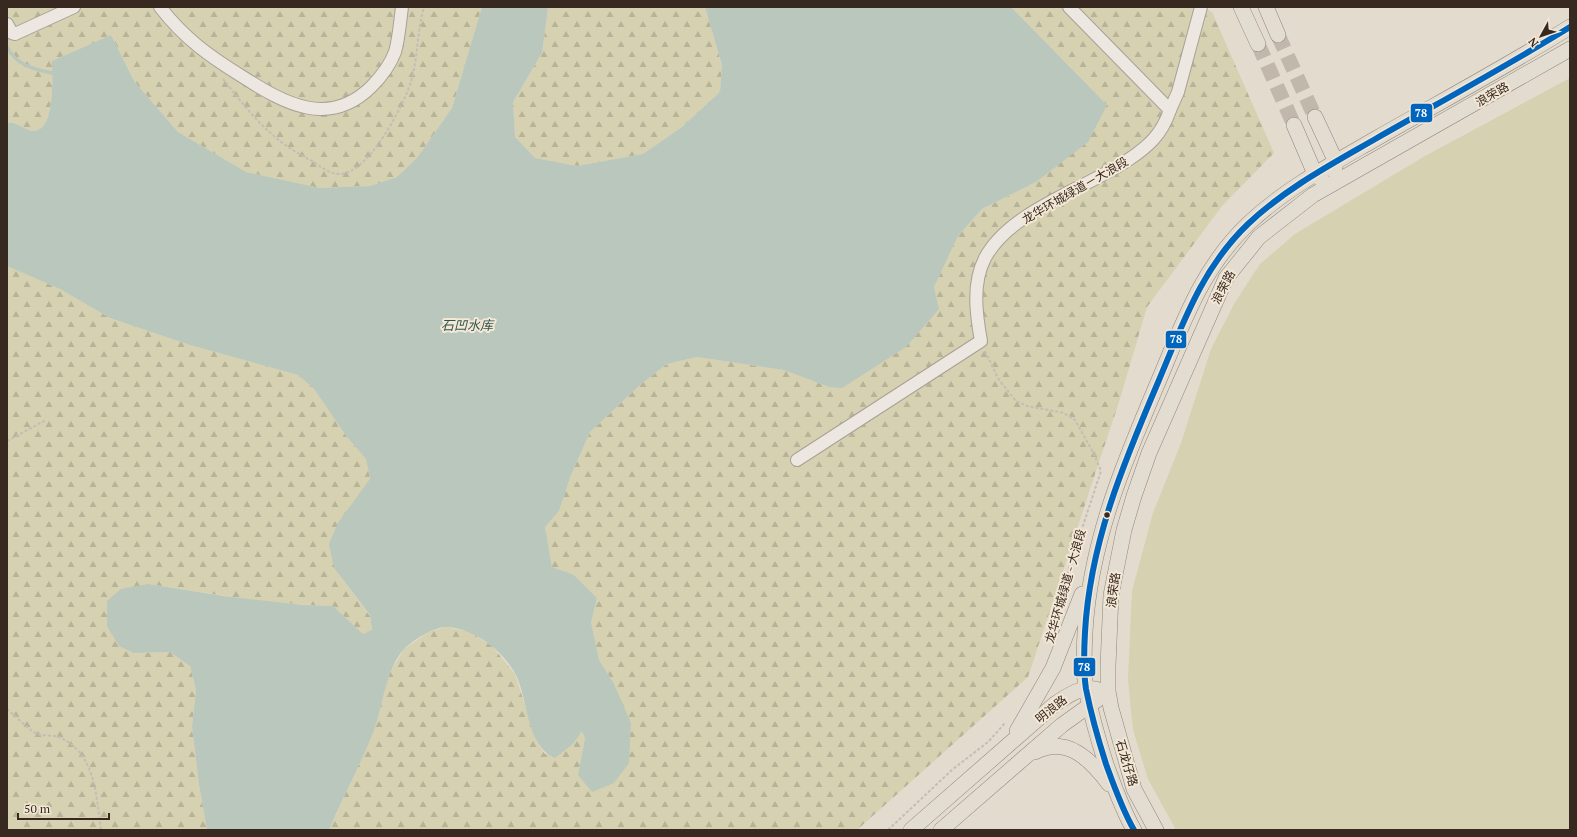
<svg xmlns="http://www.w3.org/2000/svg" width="1577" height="837" viewBox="0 0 1577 837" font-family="'PT Serif','Noto Sans SC',serif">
<defs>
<pattern id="forest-firs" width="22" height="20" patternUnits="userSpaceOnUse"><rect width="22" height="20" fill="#d5d1b1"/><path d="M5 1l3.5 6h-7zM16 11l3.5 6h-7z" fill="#b7b398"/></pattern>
</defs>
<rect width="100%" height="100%" fill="#e3dbce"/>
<path fill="#d5d1b1" d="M1570,78V830H1176L1148,779L1133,730L1128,679L1132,591L1153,513L1181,443L1211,349L1234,304L1260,264L1295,234L1425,156Z"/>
<g fill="url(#forest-firs)">
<path d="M7,7H482L452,108L417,158L397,177L370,186L320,188L246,172L178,132L134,81L111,35L52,61C52,76 56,132 33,131C23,130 18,121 7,123Z"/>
<path d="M548,7H705L722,65L720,92L682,127L643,154L577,166L535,158L515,137L513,102L542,53Z"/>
<path d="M1011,7H1203L1212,12L1274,153L1222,206L1147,307L1119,402L1028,677L857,830H329L374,730L389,674L404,649L429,632L446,627L470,632L492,646L515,674L537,742L545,754L573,744L582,730L585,738L578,775L613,682L599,660L591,622L597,598L574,575L552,567L545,527L559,511L571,475L590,432L641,384L667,364L697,357L784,370L829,387L939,309L934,287L958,236L982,209L1036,182L1107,105Z"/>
<path d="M7,266L60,289L110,318L190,345L298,375L314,389L347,437L366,459L370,479L334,568L370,616L372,630L363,634L333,606C271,604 209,594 148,584L134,653L170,652L190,666L196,690L192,727L199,784L207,830H7Z"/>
</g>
<path fill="#b9c7bc" d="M482,7H548L542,53L513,102L515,137L535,158L577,166L643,154L682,127L720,92L722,65L705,7H1011L1107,105L1088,142L1036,182L982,209L958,236L934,287L939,309L906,347L842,388L829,387L784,370L697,357L667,364L641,384L590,432L571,475L559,511L545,527L552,567L574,575L597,598L591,622L599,660L613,682L631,723L629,763L614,783L592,792L578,775L585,738L582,731L573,744L555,758C525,745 529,699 515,673C502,650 475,629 447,627C436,626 413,640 405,648C386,667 383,706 374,730C361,764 343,796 329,830H207L199,784L192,727L196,690L190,666L170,652L134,653L119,646L107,626V601L121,589L148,584L223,596L304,605L333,606L363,634L372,630L370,615L334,568L329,544L338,523L370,479L366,459L347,437L314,389L298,375L190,345L110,318L60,289L7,266V123C18,121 23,130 33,131C56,132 52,76 52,61L111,35L134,81L178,132L246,172L320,188L370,186L397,177L417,158L452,108Z"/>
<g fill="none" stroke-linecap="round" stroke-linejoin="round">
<path stroke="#b9c7bc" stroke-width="3.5" d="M7,47C17,65 32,69 52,73"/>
<g stroke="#c1b7ab" stroke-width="15" stroke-dasharray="15 8" stroke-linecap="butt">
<path d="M1278,35L1315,117"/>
<path d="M1258,44L1294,125"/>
</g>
<g stroke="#a8a097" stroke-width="14">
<g id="minor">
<path d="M160,7C185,39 209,56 243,77C285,104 329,128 371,87C381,77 390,65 395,52C399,38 400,22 402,7"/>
<path d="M7,24L12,33L15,34L74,7"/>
<path d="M1170,110L1178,92L1201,7"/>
<path d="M797,460L981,341C976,314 972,283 985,258C1010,211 1085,189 1128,160C1149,146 1162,134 1170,110L1069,7"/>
</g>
</g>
<g stroke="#8e867e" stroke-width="16">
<g id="major">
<path d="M1241,7L1258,44"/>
<path d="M1266,7L1278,35"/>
<path d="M1315,117L1336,162L1334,171"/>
<path d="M1294,125L1315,174L1322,180"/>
<path d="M1017,731L1053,668L1082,594"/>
<path d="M1035,752C1067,735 1091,760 1109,784"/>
<path d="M911,830L1055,704C1069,695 1079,687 1096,689"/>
<path d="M941,830L1062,725L1097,700"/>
<path d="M1134,830C1122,809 1114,786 1106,764C1098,739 1091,714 1086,689C1083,670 1084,650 1085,632C1090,542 1124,462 1159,380C1183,323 1202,268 1248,224C1286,188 1332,164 1377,138C1442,101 1507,66 1570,27"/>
<path d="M1156,830L1134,789L1111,708L1108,691V666L1111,595L1124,530L1134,496L1149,453L1226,278L1259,237L1313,195L1570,49"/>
</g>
</g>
<g stroke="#c4bdb6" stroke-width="2" stroke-dasharray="3 2" stroke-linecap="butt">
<path d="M223,79C239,99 254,119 274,136C285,146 299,154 312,161C320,166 329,174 339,174C368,175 403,106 411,82C418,57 417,32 424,7"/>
<path d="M985,351L999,380L1016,401L1027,406L1064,413L1075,420L1094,454L1101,471L1069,568L1056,620"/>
<path d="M7,441L46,420"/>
<path d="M7,709C15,715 29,731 38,734C44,736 53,735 59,737C96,753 96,796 101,830"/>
<path d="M888,830L953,769L988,742L1005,723"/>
</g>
<use href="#minor" stroke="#ece7e0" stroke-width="12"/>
<use href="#major" stroke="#e3dcd1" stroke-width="15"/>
<g stroke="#f3e7d5" stroke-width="9">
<path id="bus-1" d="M1134,830C1122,809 1114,786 1106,764C1098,739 1091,714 1086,689C1083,670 1084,650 1085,632C1090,542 1124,462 1159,380C1183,323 1202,268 1248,224C1286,188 1332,164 1377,138C1442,101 1507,66 1570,27"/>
</g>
<use href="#bus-1" stroke="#0065bd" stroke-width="6"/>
</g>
<circle fill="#372820" stroke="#f3e7d5" stroke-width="1.5" cx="1107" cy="515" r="3.5"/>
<g text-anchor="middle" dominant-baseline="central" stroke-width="4" stroke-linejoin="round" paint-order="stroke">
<g font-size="12" fill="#372820" stroke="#f3e7d5">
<text transform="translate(1492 94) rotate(-30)">浪荣路</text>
<text transform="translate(1075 190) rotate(-30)">龙华环城绿道－大浪段</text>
<text transform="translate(1223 287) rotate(-62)">浪荣路</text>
<text transform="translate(1065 586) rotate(-74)">龙华环城绿道 - 大浪段</text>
<text transform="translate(1113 590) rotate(-82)">浪荣路</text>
<text transform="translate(1051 709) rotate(-39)">明浪路</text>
<text transform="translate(1127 763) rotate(73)">石龙仔路</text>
</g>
<g font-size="13" font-style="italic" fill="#30554f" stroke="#f3e7d5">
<text x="467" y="325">石凹水库</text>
</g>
</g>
<g stroke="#f3e7d5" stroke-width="1.5">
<rect x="1410" y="103" width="23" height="20" rx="4" fill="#0065bd"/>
<rect x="1165" y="330" width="22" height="19" rx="4" fill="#0065bd"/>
<rect x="1073" y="657" width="23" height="20" rx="4" fill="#0065bd"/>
</g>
<g font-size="11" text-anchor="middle" font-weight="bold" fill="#fff">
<text x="1421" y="117">78</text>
<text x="1176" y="343">78</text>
<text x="1084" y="671">78</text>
</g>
<rect width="1577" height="837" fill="none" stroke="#372820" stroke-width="16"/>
<g transform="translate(1541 36) rotate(230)" stroke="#f3e7d5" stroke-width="3" paint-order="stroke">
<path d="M0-3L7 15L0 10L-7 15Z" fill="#372820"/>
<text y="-6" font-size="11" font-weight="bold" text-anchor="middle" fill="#372820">N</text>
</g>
<path d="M18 813v6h91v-6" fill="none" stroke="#372820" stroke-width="2"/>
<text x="24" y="813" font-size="12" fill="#372820" stroke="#f3e7d5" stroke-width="3" paint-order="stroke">50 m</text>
</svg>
